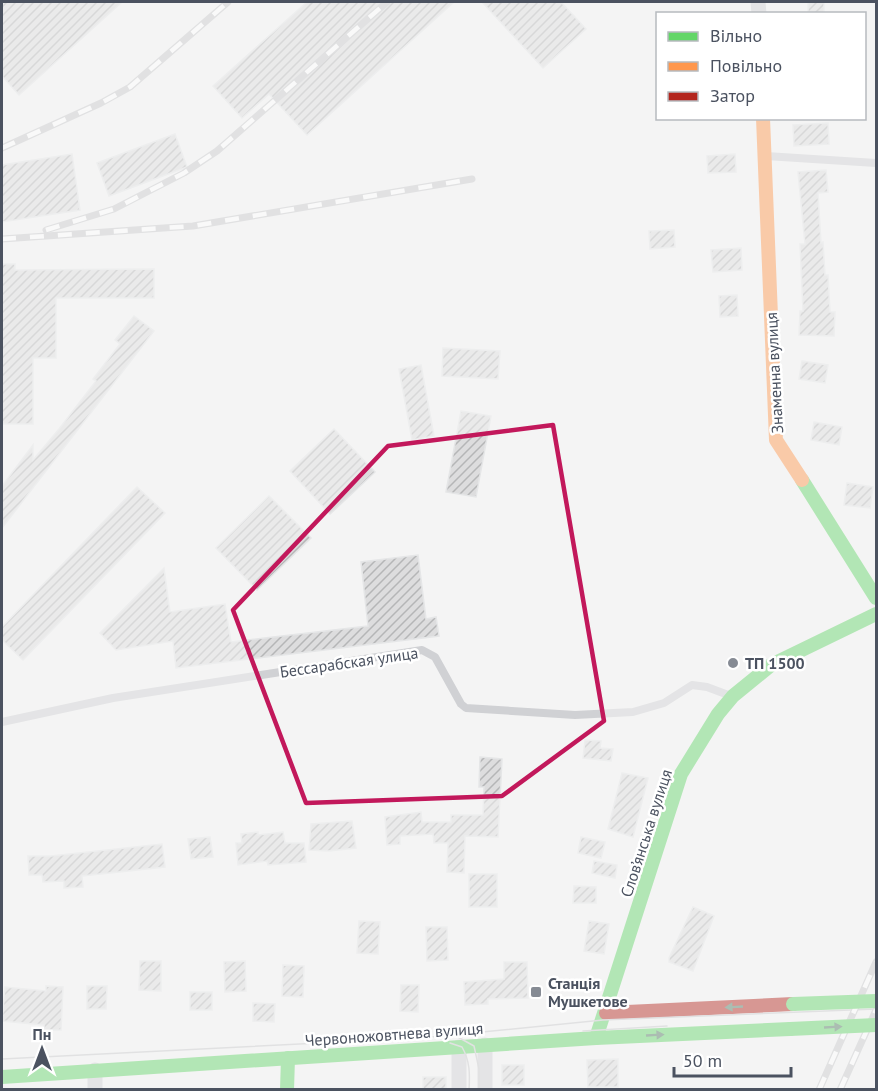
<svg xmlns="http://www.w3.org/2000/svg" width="878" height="1091" viewBox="0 0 878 1091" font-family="'PT Sans',sans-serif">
<defs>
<pattern id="building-hatch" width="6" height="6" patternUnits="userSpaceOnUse" patternTransform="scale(1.5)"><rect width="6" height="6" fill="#ddddde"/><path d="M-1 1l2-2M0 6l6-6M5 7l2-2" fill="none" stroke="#b5b6b7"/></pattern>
</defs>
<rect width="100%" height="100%" fill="#f4f4f4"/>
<g fill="url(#building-hatch)" stroke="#e5e6e7" stroke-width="1.5">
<path d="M2,2H122L19,95L2,76Z"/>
<path d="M307,2H454L307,135L269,94L242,118L213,86Z"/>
<path d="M482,2H561L586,29L543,68Z"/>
<rect x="808" y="2" width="16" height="12"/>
<path d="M828,123L829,144L794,146L793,125Z"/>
<path d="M175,134L187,167L109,196L97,163Z"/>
<path d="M72,154L80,210L2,222V165Z"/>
<path d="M735,154L736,172L708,173L707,156Z"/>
<path d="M826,170L828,192L818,193L821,243L823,242L825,275H828L830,312H835L834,336L799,335L800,311H803L800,244H805L798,172Z"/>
<path d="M674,230L675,247L650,249L649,231Z"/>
<path d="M741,248L742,270L713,272L711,250Z"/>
<path d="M2,264H15V270L154,269V298H56V358H33V424H2Z"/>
<path d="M737,295L738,316L720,317L719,296Z"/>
<path d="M134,316L154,331L2,528V486L33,445V460L59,429L96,381L93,379L120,344L115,340Z"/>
<path d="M443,348L500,351L498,379L442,376Z"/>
<path d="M802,361L828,365L825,383L799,379Z"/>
<path d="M421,365L434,436L412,440L399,369Z"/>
<path d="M461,411L491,416L476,497L446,492Z"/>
<path d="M814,422L842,427L839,445L811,440Z"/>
<path d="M334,429L375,472L330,514L290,471Z"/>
<path d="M847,483L873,487L870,508L844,505Z"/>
<path d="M137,487L165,513L23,660L2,640V627Z"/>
<path d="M269,496L311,538L257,590L216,548Z"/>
<path d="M418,555L426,619L436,617L439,636L176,668L173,641L116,650L100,633L164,568L170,612L225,604L231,642L368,626L361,562Z"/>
<path d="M585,740L601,741L600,748L613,749L611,761L583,758Z"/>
<path d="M480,757L502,759L498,837L465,836L464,873L447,872L448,843H434L433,834L400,836V844L387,845L385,817L421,812L422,822H451V815H483L484,787H479Z"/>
<path d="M622,773L648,778L633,837L608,829Z"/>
<path d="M352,821L356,848L329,851L309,850L311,824Z"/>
<path d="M258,832V835L283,832L285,843H304L306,862L268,865L267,861L238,865L236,843H242L241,834Z"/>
<path d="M210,837L213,857L191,859L188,839Z"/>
<path d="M581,837L605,842L601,858L578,853Z"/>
<path d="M162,844L165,867L82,876L83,887L64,888V881L43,882L42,875H29L28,856H51Z"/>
<path d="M594,861L617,865L615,878L592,873Z"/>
<rect x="469" y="874" width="28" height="33"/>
<path d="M574,886L596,887V903H573Z"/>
<path d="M693,907L714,916L693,971L669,962V958Z"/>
<path d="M359,921L380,922L378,954L357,953Z"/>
<path d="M589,921L609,924L604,954L584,951Z"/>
<path d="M426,927H447L448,960L427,961Z"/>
<path d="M140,961H161V991L139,990Z"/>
<path d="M245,961L246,991L225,992L224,962Z"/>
<path d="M504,962H527L528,998L488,999V1004L465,1005L464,982L504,979Z"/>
<path d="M283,965L304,966L303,997L282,996Z"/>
<path d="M401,985H419L418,1012L400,1011Z"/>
<path d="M46,986L63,987L61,1030H44V1025L2,1021L5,987L46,991Z"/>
<path d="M87,986H107L106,1009H87Z"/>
<rect x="190" y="992" width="22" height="18"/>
<path d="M253,1003L275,1004L274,1022L253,1021Z"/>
<path d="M618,1059V1087H588L587,1060Z"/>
<rect x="502" y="1065" width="22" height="20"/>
<rect x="423" y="1077" width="23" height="12"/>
</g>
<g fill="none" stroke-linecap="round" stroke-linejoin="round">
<g stroke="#d0d1d4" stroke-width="8">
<path d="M766,156L876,163"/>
<path d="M2,722L113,698L422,650L435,657L461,704L466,708L575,715L633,712L664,703L692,685L707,687L731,696"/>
</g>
<g stroke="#d0d1d4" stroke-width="15">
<path d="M758,2L759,14"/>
<path d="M95,1090V1070"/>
<path d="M459,1090V1047"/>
<path d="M485,1090V1045"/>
</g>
<g stroke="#63d668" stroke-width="14">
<path d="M802,480L876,598"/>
<path d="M596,1038L681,774L718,714L733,696L771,665L876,614"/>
<path d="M2,1077L596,1038L790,1029"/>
<path d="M287,1090L288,1058"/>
</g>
<path stroke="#ff974d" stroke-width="14" d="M763,118L776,440L802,480"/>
<path stroke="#b3261e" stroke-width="14" d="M606,1013L793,1004"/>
<g stroke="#cacbcd" stroke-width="1.5">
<path d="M583,1031L667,1026"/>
<path d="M456,1036L474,1046L479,1069V1090"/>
<path d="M450,1043L462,1047C470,1061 470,1074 469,1090"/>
<path d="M2,1059L421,1038L603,1020L876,1009"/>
</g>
<g stroke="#cacbcd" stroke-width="7">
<g id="rail">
<path d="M2,148L101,103L130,87L228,2"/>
<path d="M46,230L114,209L184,173L217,151L387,2"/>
<path d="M2,239L193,226L472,179"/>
<path d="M819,1090L876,962"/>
<path d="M840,1090L876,1010"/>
</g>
</g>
<use href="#rail" stroke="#fff" stroke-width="4.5" stroke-dasharray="14" stroke-linecap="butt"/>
<g stroke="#63d668" stroke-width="14">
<path d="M793,1004L876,1001"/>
<path d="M790,1029L876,1025"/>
</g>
</g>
<defs><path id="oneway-solid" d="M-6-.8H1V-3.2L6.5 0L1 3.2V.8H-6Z" transform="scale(1.5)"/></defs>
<g fill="#527a62">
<use href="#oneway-solid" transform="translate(734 1007) rotate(177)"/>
<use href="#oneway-solid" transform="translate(833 1027) rotate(-3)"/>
<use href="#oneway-solid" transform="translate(655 1035) rotate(-3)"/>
</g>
<path d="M0 0H878V1091H0ZM553,425L604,721L502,796L306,803L233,610L388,446Z" fill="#f4f4f4" fill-opacity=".55" fill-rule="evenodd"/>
<path fill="none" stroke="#c2185b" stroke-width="4.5" stroke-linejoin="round" d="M553,425L604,721L502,796L306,803L233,610L388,446Z"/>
<g fill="#868b94" stroke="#fff" stroke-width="2">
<circle cx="733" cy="663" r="6"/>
<rect x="530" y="986" width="12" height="12" rx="3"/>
</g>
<g text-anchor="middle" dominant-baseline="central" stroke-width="5" stroke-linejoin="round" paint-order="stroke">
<g font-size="16" fill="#4b5260" stroke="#fff">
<text transform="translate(774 373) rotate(-93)">Знаменна вулиця</text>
<text transform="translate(349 662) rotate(-8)">Бессарабская улица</text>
<text transform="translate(646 833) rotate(-72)">Слов’янська вулиця</text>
<text transform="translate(394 1034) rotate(-4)">Червоножовтнева вулиця</text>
</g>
<g font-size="16" font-weight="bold" fill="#4b5260" stroke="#fff" text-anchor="start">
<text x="745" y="663">ТП 1500</text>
<text x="548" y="983">Станція<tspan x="548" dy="18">Мушкетове</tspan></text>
</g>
</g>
<rect width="878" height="1091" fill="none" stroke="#4b5260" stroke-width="6"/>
<rect x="656" y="12" width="210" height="108" fill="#ffffff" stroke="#b7babf" stroke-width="1.5"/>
<rect x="668" y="32" width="30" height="9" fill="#63d668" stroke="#b7babf" stroke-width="1.5"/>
<text x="710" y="42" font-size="18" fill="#4b5260">Вільно</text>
<rect x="668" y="62" width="30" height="9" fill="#ff974d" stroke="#b7babf" stroke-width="1.5"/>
<text x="710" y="72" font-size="18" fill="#4b5260">Повільно</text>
<rect x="668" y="92" width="30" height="9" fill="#b3261e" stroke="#b7babf" stroke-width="1.5"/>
<text x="710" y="102" font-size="18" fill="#4b5260">Затор</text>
<g transform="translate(42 1049)" stroke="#ffffff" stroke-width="4.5" paint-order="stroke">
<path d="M0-4.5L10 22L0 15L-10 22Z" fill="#4b5260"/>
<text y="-9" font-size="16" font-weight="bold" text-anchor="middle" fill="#4b5260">Пн</text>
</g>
<path d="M674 1067v9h117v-9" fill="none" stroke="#4b5260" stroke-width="3"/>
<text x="683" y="1067" font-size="18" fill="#4b5260" stroke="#ffffff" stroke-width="4.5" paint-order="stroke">50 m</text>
</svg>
